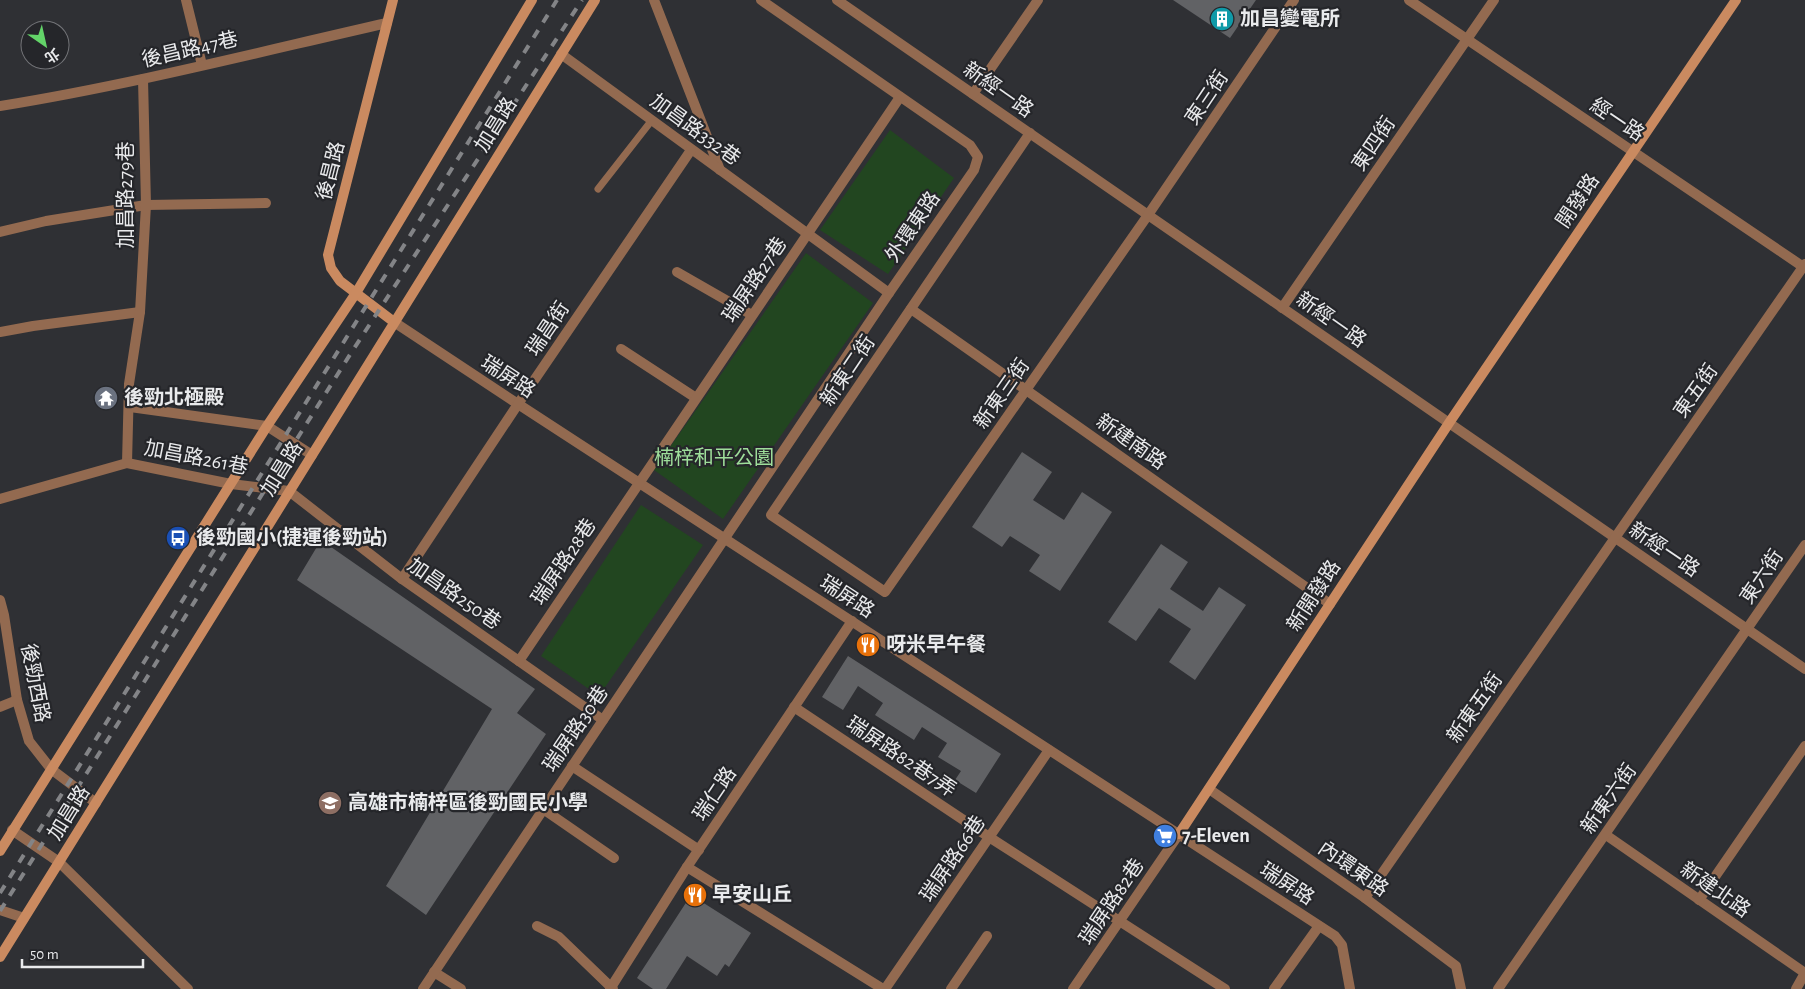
<svg xmlns="http://www.w3.org/2000/svg" width="1805" height="989" viewBox="0 0 1805 989" font-family="'Alegreya Sans','Noto Sans TC',sans-serif">
<rect width="100%" height="100%" fill="#2f3034"/>
<g fill="#224620">
<path d="M890,130L954,178L888,274L820,230Z"/>
<path d="M806,253L873,303L723,519L654,470Z"/>
<path d="M641,505L703,545L599,696L541,656Z"/>
</g>
<g fill="#616265">
<path d="M1173,0H1256L1230,38Z"/>
<path d="M1022,452L1052,472L1033,500L1064,520L1082,492L1112,512L1060,591L1029,571L1040,555L1010,536L1002,547L972,527Z"/>
<path d="M321,540L535,689L517,713L546,734L426,915L386,886L492,709L297,580Z"/>
<path d="M1161,544L1188,562L1170,589L1203,611L1219,587L1246,605L1195,680L1169,662L1191,629L1159,608L1136,641L1108,622Z"/>
<path d="M848,656L1001,754L976,793L955,780L961,771L938,757L947,743L922,727L914,740L875,715L883,703L858,686L843,710L822,697Z"/>
<path d="M691,895L751,933L729,967L725,964L717,976L687,956L666,989H653L637,978Z"/>
</g>
<g fill="none" stroke-linecap="round" stroke-linejoin="round">
<path stroke="#936a50" stroke-width="7" d="M598,189L652,120"/>
<g stroke="#936a50" stroke-width="10">
<path d="M186,0L202,65"/>
<path d="M654,0L720,170"/>
<path d="M837,0L1805,669"/>
<path d="M1409,0L1805,268"/>
<path d="M561,54L889,293"/>
<path d="M973,94L1038,0"/>
<path d="M0,106C130,85 259,52 387,23"/>
<path d="M1030,133L771,515L885,592L1148,215L1294,0"/>
<path d="M0,232L46,221L146,205L266,203"/>
<path d="M677,272L752,315"/>
<path d="M1282,308L1494,0"/>
<path d="M911,309L1330,604"/>
<path d="M394,322L518,404L1335,936L1342,945L1350,989"/>
<path d="M0,332L33,326L140,312"/>
<path d="M621,349L696,398"/>
<path d="M130,407L267,426L312,455"/>
<path d="M127,463L129,384L140,312L146,205L143,79"/>
<path d="M0,499L127,463L231,484L289,491L402,579L603,720"/>
<path d="M402,579L518,404L691,150"/>
<path d="M0,600L4,615L17,700L29,741L51,769L96,803"/>
<path d="M519,661L900,97"/>
<path d="M0,707L17,700"/>
<path d="M794,707L989,837L1225,989"/>
<path d="M572,766L699,850"/>
<path d="M1209,789L1365,898L1456,966L1461,989"/>
<path d="M543,809L614,858"/>
<path d="M12,830L59,862L188,989"/>
<path d="M1606,835L1805,973L1796,989"/>
<path d="M687,867L883,989"/>
<path d="M1365,898L1805,264"/>
<path d="M1699,900L1805,746"/>
<path d="M0,910L24,918"/>
<path d="M537,926L559,937L613,989"/>
<path d="M434,972L461,989"/>
<path d="M423,989L889,293L974,170L978,157L970,145L761,0"/>
<path d="M610,989L687,867L852,621"/>
<path d="M885,989L1049,750"/>
<path d="M951,989L987,936"/>
<path d="M1073,989L1179,834"/>
<path d="M1274,989L1319,926"/>
<path d="M1498,989L1805,545"/>
</g>
<g stroke="#ca8a60" stroke-width="10">
<path d="M393,0L328,255L331,268L340,281L394,322"/>
<path d="M1179,834L1449,423L1736,0"/>
<path d="M0,851L267,426L356,293L532,0"/>
<path d="M0,957L595,0"/>
</g>
<g stroke="#838487" stroke-width="4" stroke-dasharray="9 9" stroke-linecap="butt">
<path d="M0,893L557,0"/>
<path d="M0,911L351,353L582,0"/>
</g>
</g>
<defs>
<g id="building-disc" transform="scale(1.25)"><circle r="9.5" fill="#0f9aa8" stroke="#25262a"/><path d="M-4-6H4V6H1V3H-1V6H-4ZM-2.5-4.3h1.7v1.8h-1.7ZM.8-4.3h1.7v1.8H.8ZM-2.5-1h1.7V.8h-1.7ZM.8-1h1.7V.8H.8Z" fill="#fff"/></g>
<g id="temple-disc" transform="scale(1.25)"><circle r="9.5" fill="#6b7280" stroke="#25262a"/><path d="M0-6L5-2H3V0L6.5 2.5H4V6H1.5V3h-3V6H-4V2.5H-6.5L-3 0V-2H-5Z" fill="#fff"/></g>
<g id="bus-disc" transform="scale(1.25)"><circle r="9.5" fill="#1a4fb4" stroke="#25262a"/><path d="M-5-6H5V4H4V6H2V4H-2V6H-4V4H-5ZM-3.5-4V0h7V-4ZM-3.5 1.2v1.5H-2V1.2ZM2 1.2v1.5H3.5V1.2Z" fill="#fff"/></g>
<g id="restaurant-disc" transform="scale(1.25)"><circle r="9.5" fill="#e8710a" stroke="#25262a"/><path d="M-5-6h1v4h1v-4h1v4h1v-4h1v5L-1.5 .5V6h-2V.5L-5-1ZM5-6V6H3V1.5H1.5Q1.5-4 5-6Z" fill="#fff"/></g>
<g id="school-disc" transform="scale(1.25)"><circle r="9.5" fill="#8d6e63" stroke="#25262a"/><path d="M0-5L7-2L0 1L-7-2ZM-4 1L0 2.5L4 1V4Q0 6-4 4Z" fill="#fff"/></g>
<g id="supermarket-disc" transform="scale(1.25)"><circle r="9.5" fill="#3f7fe0" stroke="#25262a"/><path d="M-6-5.5h2.5l.6 2H6L4.5 2H-2.5L-4.4-4H-6ZM-1.5 3.2a1.3 1.3 0 1 0 .1 0ZM3 3.2a1.3 1.3 0 1 0 .1 0Z" fill="#fff"/></g>
</defs>
<g fill-rule="evenodd">
<use href="#building-disc" x="1222" y="19"/>
<use href="#temple-disc" x="106" y="398"/>
<use href="#bus-disc" x="178" y="538"/>
<use href="#restaurant-disc" x="868" y="645"/>
<use href="#school-disc" x="330" y="803"/>
<use href="#supermarket-disc" x="1165" y="836"/>
<use href="#restaurant-disc" x="695" y="895"/>
</g>
<g text-anchor="middle" dominant-baseline="central" stroke-width="4.5" stroke-linejoin="round" paint-order="stroke">
<g font-size="20" font-weight="bold" fill="#e9eaec" stroke="#25262a" text-anchor="start">
<text x="1240" y="19">加昌變電所</text>
<text x="124" y="398">後勁北極殿</text>
<text x="196" y="538">後勁國小(捷運後勁站)</text>
<text x="886" y="645">呀米早午餐</text>
<text x="348" y="803">高雄市楠梓區後勁國民小學</text>
<text x="1182" y="836">7-Eleven</text>
<text x="712" y="895">早安山丘</text>
</g>
<g font-size="20" fill="#e9eaec" stroke="#25262a">
<text transform="translate(190 50) rotate(-13)">後昌路47巷</text>
<text transform="translate(998 90) rotate(35)">新經一路</text>
<text transform="translate(1207 98) rotate(-56)">東三街</text>
<text transform="translate(1617 120) rotate(34)">經一路</text>
<text transform="translate(496 125) rotate(-58)">加昌路</text>
<text transform="translate(695 130) rotate(36)">加昌路332巷</text>
<text transform="translate(1374 144) rotate(-56)">東四街</text>
<text transform="translate(331 171) rotate(-76)">後昌路</text>
<text transform="translate(126 195) rotate(-90)">加昌路279巷</text>
<text transform="translate(1578 201) rotate(-56)">開發路</text>
<text transform="translate(913 227) rotate(-56)">外環東路</text>
<text transform="translate(755 280) rotate(-56)">瑞屏路27巷</text>
<text transform="translate(1331 320) rotate(35)">新經一路</text>
<text transform="translate(548 329) rotate(-56)">瑞昌街</text>
<text transform="translate(848 371) rotate(-56)">新東二街</text>
<text transform="translate(508 377) rotate(33)">瑞屏路</text>
<text transform="translate(1696 391) rotate(-55)">東五街</text>
<text transform="translate(1002 394) rotate(-55)">新東三街</text>
<text transform="translate(1131 442) rotate(35)">新建南路</text>
<text transform="translate(196 458) rotate(11)">加昌路261巷</text>
<text transform="translate(282 469) rotate(-58)">加昌路</text>
<text transform="translate(1664 550) rotate(34)">新經一路</text>
<text transform="translate(564 562) rotate(-56)">瑞屏路28巷</text>
<text transform="translate(1762 577) rotate(-56)">東六街</text>
<text transform="translate(454 594) rotate(35)">加昌路250巷</text>
<text transform="translate(1314 596) rotate(-57)">新開發路</text>
<text transform="translate(847 597) rotate(33)">瑞屏路</text>
<text transform="translate(35 683) rotate(79)">後勁西路</text>
<text transform="translate(1475 708) rotate(-55)">新東五街</text>
<text transform="translate(576 729) rotate(-56)">瑞屏路30巷</text>
<text transform="translate(901 757) rotate(34)">瑞屏路82巷7弄</text>
<text transform="translate(715 794) rotate(-56)">瑞仁路</text>
<text transform="translate(1609 799) rotate(-55)">新東六街</text>
<text transform="translate(69 813) rotate(-58)">加昌路</text>
<text transform="translate(953 859) rotate(-56)">瑞屏路66巷</text>
<text transform="translate(1353 869) rotate(35)">內環東路</text>
<text transform="translate(1287 884) rotate(33)">瑞屏路</text>
<text transform="translate(1715 890) rotate(35)">新建北路</text>
<text transform="translate(1112 902) rotate(-56)">瑞屏路82巷</text>
</g>
<g font-size="20" fill="#9ede9a" stroke="#25262a">
<text x="714" y="458">楠梓和平公園</text>
</g>
</g>
<g transform="translate(45 45) rotate(146)"><circle r="24" fill="#25262a" stroke="#737478"/>
<path d="M0-4L9 19L0 12L-9 19Z" fill="#63d469"/>
<text y="-8" font-size="14" font-weight="bold" text-anchor="middle" fill="#e9eaec">北</text>
</g>
<path d="M22 959v8h121v-8" fill="none" stroke="#e9eaec" stroke-width="2.5"/>
<text x="30" y="959" font-size="15" fill="#e9eaec" stroke="#25262a" stroke-width="4" paint-order="stroke">50 m</text>
</svg>
